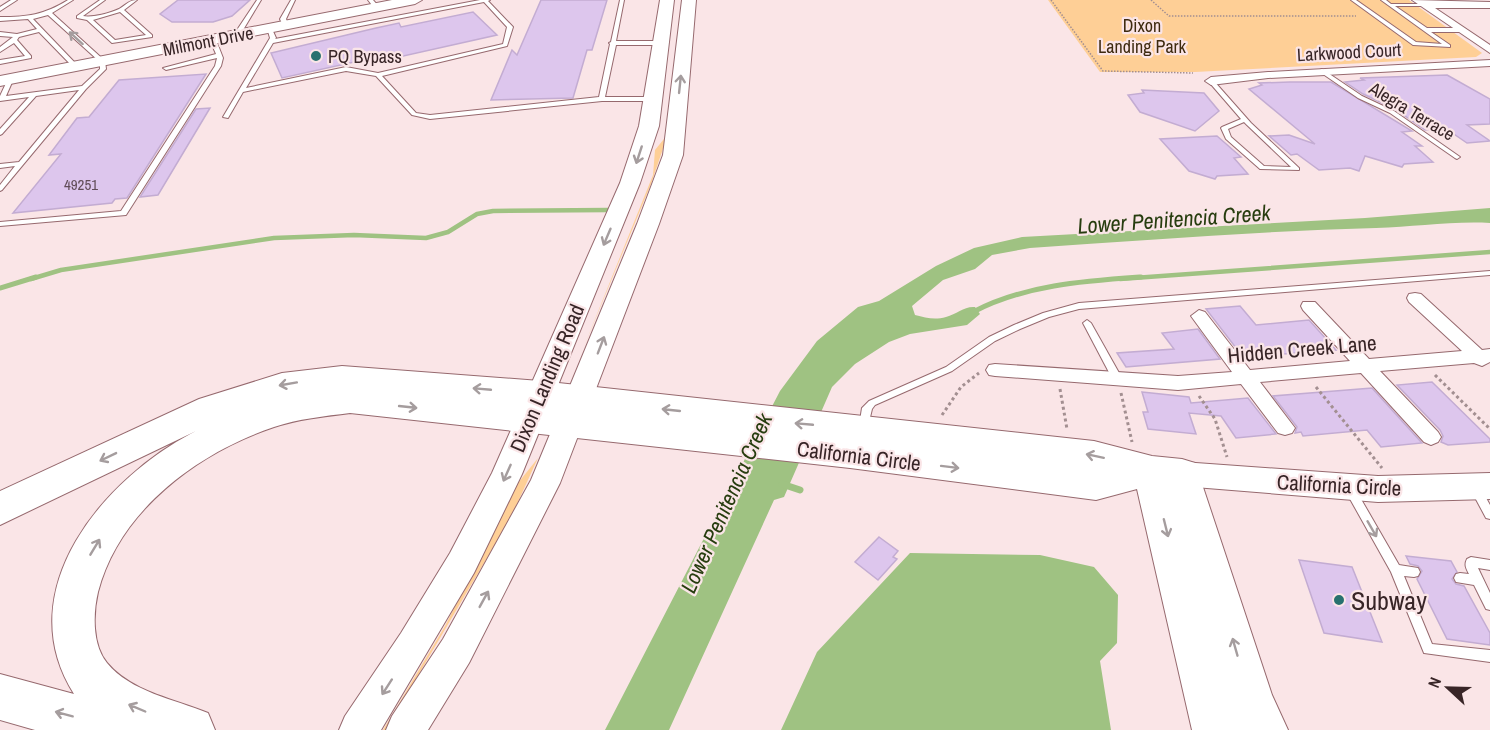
<svg xmlns="http://www.w3.org/2000/svg" width="1490" height="730" viewBox="0 0 1490 730" font-family="'Archivo Narrow',sans-serif">
<rect width="100%" height="100%" fill="#fae5e7"/>
<g fill="#fecf96">
<path d="M1048,0H1409L1482,53L1476,57L1195,72H1100Z"/>
<path d="M668,134L651,184L583,349L653,175L655,150Z"/>
<path d="M538,458L511,517L386,730H383L445,626L518,483Z"/>
</g>
<g fill="#9fc282">
<path d="M1490,208V223C1452,221 1414,227 1376,228C1261,231 1146,240 1030,248L992,255L975,269L943,280L912,306L915,315C926,318 935,320 946,317C957,314 964,306 975,307L980,314L967,325L910,334L889,342L855,364L832,387L784,497L774,500L669,730H605L780,391L817,341L858,307L879,301L936,266L974,248L1022,237L1365,218Z"/>
<path d="M910,553L1040,555L1094,567L1118,595L1117,643L1100,661L1111,730H781L817,652Z"/>
</g>
<g fill="none" stroke-linecap="round" stroke-linejoin="round">
<g stroke="#9fc282" stroke-width="4.5">
<path d="M31,279L61,270L274,238L354,235L426,238L448,232L477,214L493,211L608,210"/>
<path d="M1120,279L1490,252"/>
</g>
<g stroke="#9fc282" stroke-width="5">
<path d="M0,288L36,277"/>
<path d="M973,312C1024,285 1084,281 1141,277"/>
</g>
<path stroke="#9fc282" stroke-width="7" d="M782,484L800,490"/>
</g>
<g fill="#ddc6ed" stroke="#c3acd2" stroke-width="1.5">
<path d="M178,0H250L232,16L213,22H172L160,14Z"/>
<path d="M541,0H607L592,50H587L573,98L491,100L512,50L517,55Z"/>
<path d="M473,12L497,35L399,57L395,53L282,78L271,53L376,28L399,23L401,27Z"/>
<path d="M206,74L127,198L115,199L112,203L13,213L61,154L49,155L77,118L89,117L119,80Z"/>
<path d="M1447,75L1490,99V124L1467,125L1490,141L1467,143L1445,128L1425,130L1395,109L1363,94L1345,82L1364,80L1360,78Z"/>
<path d="M1290,82H1331L1412,131L1402,132L1422,146H1415L1433,162L1404,164L1402,167L1365,156L1359,171L1350,168L1319,170L1297,154L1291,155L1269,136L1289,135L1315,144L1249,89L1262,85L1259,83Z"/>
<path d="M1142,90L1204,93L1219,111L1195,131L1140,112L1128,95L1144,93Z"/>
<path d="M210,108L158,195L140,197L196,109Z"/>
<path d="M1217,136L1241,157L1234,158L1248,174L1217,176L1215,179L1189,171L1160,139Z"/>
<path d="M1240,306L1256,325L1309,320L1336,350L1243,357L1206,309Z"/>
<path d="M1198,329L1220,359L1126,367L1117,353L1174,349L1162,333Z"/>
<path d="M1432,382L1490,439V442L1448,445L1441,442L1443,436L1440,430L1397,385Z"/>
<path d="M1372,388L1422,443L1381,447L1367,430L1303,436L1301,432L1295,433L1297,427L1273,396Z"/>
<path d="M1142,392L1189,397L1191,403L1248,398L1276,434L1236,438L1221,416L1189,413L1196,434L1148,429L1143,412H1148Z"/>
<path d="M879,537L898,551L893,557L897,559L878,580L855,562Z"/>
<path d="M1406,556L1451,561L1457,572L1452,579L1456,584L1464,586L1490,633V645L1447,639L1417,579L1422,571L1418,566L1410,564Z"/>
<path d="M1299,560L1352,567L1382,642L1324,633Z"/>
</g>
<g fill="none" stroke-linecap="round" stroke-linejoin="round">
<g stroke="#96696e" stroke-width="2">
<g id="lane">
<path d="M11,0H17L0,11V7Z"/>
<path d="M68,0H73L52,13L105,61L106,69L86,89L2,190L0,191V185L15,166L0,168V164L19,162L79,90L36,96L2,134L0,135V129L29,97L0,101V96L8,79L13,80L6,96L82,86L100,69V62L48,15L33,19L79,67V69H75L39,32L19,37L17,40L31,56V58L0,64V60L25,56L14,43L0,52V47L13,37L0,36V32L17,34L37,29L28,19L0,21V17C27,17 44,15 68,0Z"/>
<path d="M100,0H105L83,16C92,18 111,13 119,9C126,5 129,0 137,0L124,10L152,35V37L112,43L87,20L77,18V16ZM120,12L146,35L115,40L93,20Z"/>
<path d="M257,0H261L243,30L244,35L239,36L237,30Z"/>
<path d="M291,0H295L286,19L289,26L286,28L283,26L280,19Z"/>
<path d="M368,0H373L380,8L379,9H375Z"/>
<path d="M480,0H490L488,1L513,27L507,46L382,76L416,113L430,115L599,97L610,44L609,43L611,42L620,0H624L616,41H662L665,43L662,45H616L605,97H653L656,99L653,101H602L430,119L412,115L376,76L346,71L243,92L228,118L223,117L270,38L267,28L272,29L276,38L275,39ZM484,2L507,27L503,44L378,73L346,67L246,88L273,43Z"/>
<path d="M1351,0H1356L1416,42L1442,44L1381,0H1386L1391,4H1425V6H1395L1427,28H1461L1464,30L1461,32H1431L1450,45V47L1413,45Z"/>
<path d="M213,38L216,40L223,58L221,66L126,215L0,226V222L121,211L215,66L217,58L166,70L163,68L216,54L210,40Z"/>
<path d="M1322,69L1362,96L1394,111L1460,157L1457,159L1455,158L1390,113L1358,98L1320,72V70Z"/>
<path d="M1209,80H1213L1251,123L1299,168V170L1260,169L1226,139L1221,128L1222,127L1241,119L1209,82ZM1244,122L1247,125L1291,167L1264,166L1231,137L1228,129Z"/>
<path d="M1490,271V275L1079,309L1049,317L1020,329L995,341L952,371L875,405L872,409L867,430H861L859,427L862,408L869,401L946,367L989,337L1014,325L1043,313L1079,303Z"/>
<path d="M1087,320L1091,323L1123,380L1121,382L1118,383L1113,380L1083,323Z"/>
<path d="M1350,486L1354,487L1399,565L1418,568L1420,572L1418,576L1414,577L1404,576L1432,644L1490,650V662L1424,653L1391,572L1345,490L1346,487Z"/>
<path d="M1476,486L1480,487L1490,505V519L1486,518L1471,490L1472,487Z"/>
<path d="M1471,557L1490,560V570L1478,568L1490,593V610L1486,609L1474,585L1456,582L1454,578L1456,574L1460,573L1469,574C1466,568 1464,565 1467,559Z"/>
</g>
</g>
<g stroke="#96696e" stroke-width="2">
<g id="street">
<path d="M1412,0L1490,2V8H1435L1490,45V53Z"/>
<path d="M1490,60V66L1268,78L1211,85L1205,81L1211,77L1268,72Z"/>
<path d="M1415,293L1421,294L1482,350L1490,349V362L1482,366L1474,363L1380,371L1438,432L1441,437L1438,442L1431,445L1424,442L1361,373L1260,382L1295,428L1292,433L1285,435L1278,433L1241,384L1178,390L995,376L989,375L986,370L989,365L995,364L1178,376L1232,372L1191,316L1199,310L1205,312L1250,370L1350,361L1303,310L1301,306L1303,302H1315L1369,359L1462,351L1409,302L1407,298L1409,294Z"/>
</g>
</g>
<g stroke="#96696e" stroke-width="2">
<g id="secondary">
<path d="M392,0H422L415,4L0,86V76Z"/>
<path d="M660,0H674L659,126L640,183L522,474L474,573L381,730H339L345,716L401,633L450,553L492,473L620,183L639,126Z"/>
<path d="M682,0H696L683,155L659,224L560,483L469,663L428,730H386L392,716L443,639L531,480L637,224L663,155Z"/>
<path d="M1182,462L1378,476L1490,473V499L1378,502L1182,486L1171,483L1167,474L1171,465Z"/>
</g>
</g>
<g stroke="#96696e" stroke-width="2">
<path id="highway" d="M342,366L540,381L1094,441L1152,456L1182,459L1195,463L1272,695L1288,730H1192L1137,489L1096,500L850,468L350,413C325,416 298,419 274,427C197,453 119,511 98,592C93,613 92,645 107,663C131,692 174,699 208,713L215,730H35L0,720V674L74,694C8,590 105,477 196,431L0,525V491L199,399L282,373Z"/>
</g>
<g stroke="#a38f91" stroke-width="1.5" stroke-dasharray="1.5 1.5" stroke-linecap="butt">
<path d="M1051,0L1103,71L1193,73"/>
<path d="M1151,0L1169,16H1356"/>
</g>
<g stroke="#a38f91" stroke-width="3" stroke-dasharray="3 3" stroke-linecap="butt">
<path d="M1435,375L1490,429"/>
<path d="M1316,387L1382,468"/>
<path d="M1060,389L1067,429"/>
<path d="M1121,393L1132,442"/>
<path d="M1199,396L1215,419L1227,457"/>
<path d="M942,415L961,387L979,373"/>
</g>
<use href="#lane" fill="#fff" fill-rule="evenodd"/>
<use href="#street" fill="#fff" fill-rule="evenodd"/>
<use href="#secondary" fill="#fff" fill-rule="evenodd"/>
<use href="#highway" fill="#fff" fill-rule="evenodd"/>
</g>
<defs><path id="oneway-shaft" d="M-6 0H5M1.5-3L5.5 0L1.5 3" fill="none" stroke-width="1.6" stroke-linecap="round" stroke-linejoin="round" transform="scale(1.5)"/></defs>
<g stroke="#a59d9e">
<use href="#oneway-shaft" transform="translate(76 38) rotate(-138)"/>
<use href="#oneway-shaft" transform="translate(680 84) rotate(-84)"/>
<use href="#oneway-shaft" transform="translate(639 155) rotate(108)"/>
<use href="#oneway-shaft" transform="translate(607 237) rotate(113)"/>
<use href="#oneway-shaft" transform="translate(601 345) rotate(-69)"/>
<use href="#oneway-shaft" transform="translate(288 384) rotate(170)"/>
<use href="#oneway-shaft" transform="translate(482 389) rotate(-175)"/>
<use href="#oneway-shaft" transform="translate(408 407) rotate(6)"/>
<use href="#oneway-shaft" transform="translate(671 410) rotate(-174)"/>
<use href="#oneway-shaft" transform="translate(804 424) rotate(-175)"/>
<use href="#oneway-shaft" transform="translate(1095 456) rotate(-168)"/>
<use href="#oneway-shaft" transform="translate(108 457) rotate(154)"/>
<use href="#oneway-shaft" transform="translate(950 467) rotate(7)"/>
<use href="#oneway-shaft" transform="translate(507 473) rotate(114)"/>
<use href="#oneway-shaft" transform="translate(1166 528) rotate(76)"/>
<use href="#oneway-shaft" transform="translate(1372 529) rotate(60)"/>
<use href="#oneway-shaft" transform="translate(95 547) rotate(-59)"/>
<use href="#oneway-shaft" transform="translate(484 599) rotate(-61)"/>
<use href="#oneway-shaft" transform="translate(1235 647) rotate(-106)"/>
<use href="#oneway-shaft" transform="translate(387 687) rotate(123)"/>
<use href="#oneway-shaft" transform="translate(137 708) rotate(-157)"/>
<use href="#oneway-shaft" transform="translate(64 714) rotate(-165)"/>
</g>
<g fill="#27716f" stroke="#fae5e7" stroke-width="2">
<circle cx="316" cy="56" r="6"/>
<circle cx="1339" cy="600" r="6"/>
</g>
<g text-anchor="middle" dominant-baseline="central" stroke-width="4.5" stroke-linejoin="round" paint-order="stroke">
<g font-size="15" fill="#614d58">
<text x="81" y="184">49251</text>
</g>
<g font-size="18" fill="#3e2a0f" stroke="#fae5e7">
<text x="1142" y="25">Dixon<tspan x="1142" dy="21">Landing Park</tspan></text>
</g>
<g font-size="18" fill="#382527" stroke="#fae5e7">
<text transform="translate(208 41) rotate(-11)">Milmont Drive</text>
<text transform="translate(1349 52) rotate(-3)">Larkwood Court</text>
<text transform="translate(1412 111) rotate(31)">Alegra Terrace</text>
</g>
<g font-size="18" fill="#382527" stroke="#fae5e7" text-anchor="start">
<text x="328" y="56">PQ Bypass</text>
</g>
<g font-size="21" fill="#382527" stroke="#fae5e7">
<text transform="translate(1302 349) rotate(-5)">Hidden Creek Lane</text>
<text transform="translate(547 378) rotate(-67)">Dixon Landing Road</text>
<text transform="translate(859 456) rotate(7)">California Circle</text>
<text transform="translate(1339 485) rotate(3)">California Circle</text>
</g>
<g font-size="22" font-style="italic" fill="#273d0f" stroke="#fae5e7">
<text transform="translate(1174 219) rotate(-4)">Lower Penitencia Creek</text>
<text transform="translate(726 503) rotate(-66)">Lower Penitencia Creek</text>
</g>
<g font-size="26" fill="#382527" stroke="#fae5e7" text-anchor="start">
<text x="1351" y="600">Subway</text>
</g>
</g>
<g transform="translate(1448 688) rotate(292)" stroke="#fae5e7" stroke-width="4.5" paint-order="stroke">
<path d="M0-4.5L10 22L0 15L-10 22Z" fill="#382527"/>
<text y="-9" font-size="16" font-weight="bold" text-anchor="middle" fill="#382527">N</text>
</g>
</svg>
